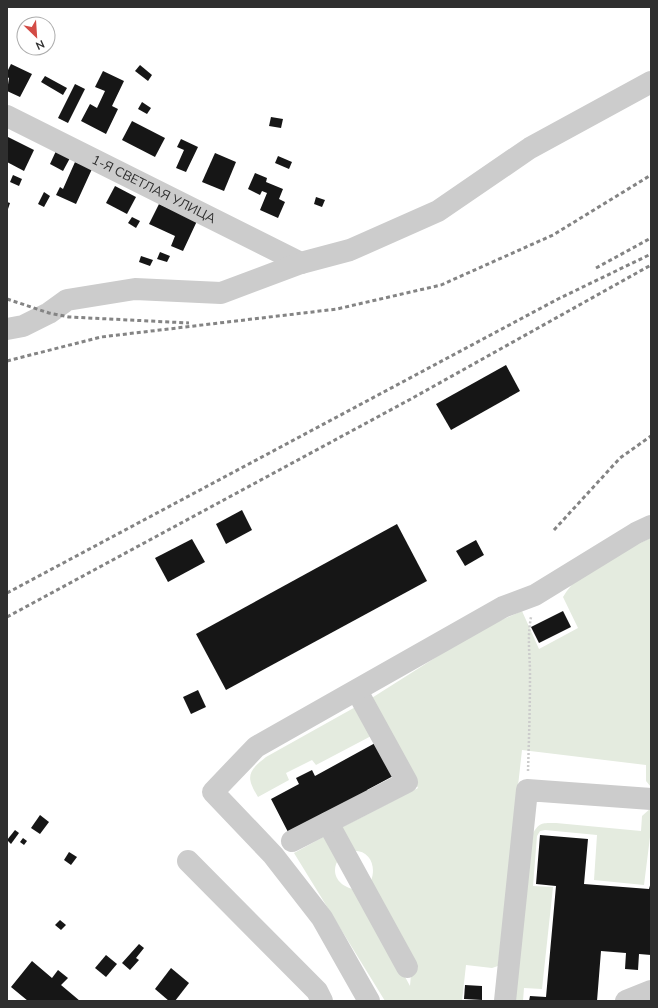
<svg xmlns="http://www.w3.org/2000/svg" width="658" height="1008" viewBox="0 0 658 1008" font-family="'Nunito Sans',sans-serif">
<rect width="100%" height="100%" fill="#fff"/>
<g fill="#e4ebdf">
<path d="M651,538V787L646,781V765L522,750L498,966L492,968L466,965L462,1001H385L294,853L327,835L340,857C328,873 339,888 358,890L410,986L412,962L371,881C377,865 369,848 350,851L339,829L418,788L367,701L479,630L522,611L539,649L578,628L563,597C582,565 619,553 651,538Z"/>
<path d="M359,705L375,734L316,765L312,760L286,773L289,780L258,797C246,777 247,772 266,757Z"/>
<path d="M651,808V829L644,885L594,880L597,835L545,830L540,831L537,836L533,886L553,887L542,989L524,988L523,1001H514L532,835C539,822 542,823 556,823L641,831L642,816Z"/>
</g>
<g fill="#161616">
<path d="M11,64L32,74L20,97L7,91L9,78L7,77V72Z"/>
<path d="M140,65L152,75L148,81L135,71Z"/>
<path d="M103,71L124,81L112,106L118,109L106,134L81,121L90,104L97,108L105,91L95,87Z"/>
<path d="M45,76L67,88L63,95L41,82Z"/>
<path d="M75,84L85,89L68,123L58,118Z"/>
<path d="M142,102L151,108L147,114L138,109Z"/>
<path d="M271,117L283,119L281,128L269,126Z"/>
<path d="M132,121L165,138L155,157L122,140Z"/>
<path d="M8,137L34,150L24,171L7,162Z"/>
<path d="M181,139L198,147L186,172L176,168L184,150L177,147Z"/>
<path d="M56,151L70,158L63,171L50,164Z"/>
<path d="M215,153L236,162L224,191L202,182Z"/>
<path d="M278,156L292,162L289,169L275,163Z"/>
<path d="M75,162L92,169L76,204L56,195L60,187L63,189Z"/>
<path d="M255,173L267,178L266,182L283,189L279,199L285,202L278,218L260,210L267,193L262,191L260,195L248,189Z"/>
<path d="M13,175L22,179L19,186L10,182Z"/>
<path d="M115,186L136,197L127,214L106,203Z"/>
<path d="M44,192L50,196L44,207L38,204Z"/>
<path d="M316,197L325,200L322,207L314,204Z"/>
<path d="M7,202L10,203L8,209H7Z"/>
<path d="M159,204L197,221L183,251L171,246L175,236L149,224Z"/>
<path d="M132,217L140,221L136,228L128,223Z"/>
<path d="M160,252L170,256L167,262L157,259Z"/>
<path d="M141,256L153,260L150,266L139,262Z"/>
<path d="M506,365L520,391L451,430L436,404Z"/>
<path d="M242,510L252,530L226,544L216,524Z"/>
<path d="M397,524L427,581L226,690L196,634Z"/>
<path d="M192,539L205,562L168,582L155,558Z"/>
<path d="M476,540L484,555L465,566L456,551Z"/>
<path d="M563,611L571,627L539,643L531,627Z"/>
<path d="M198,690L206,707L191,714L183,697Z"/>
<path d="M377,742L395,775L367,790L370,795L288,832L271,799L299,784L296,778L312,770L315,776Z"/>
<path d="M40,815L49,822L40,834L31,828Z"/>
<path d="M15,830L19,833L11,844L7,840Z"/>
<path d="M540,835L588,839L584,884L649,889L651,882V955L639,954L638,970L625,969L626,953L601,951L597,1001H529L530,996L546,997L556,886L536,884Z"/>
<path d="M23,838L27,841L24,845L20,842Z"/>
<path d="M69,852L77,857L71,865L64,860Z"/>
<path d="M60,920L66,925L61,930L55,925Z"/>
<path d="M139,944L144,948L136,958L139,960L130,970L122,963Z"/>
<path d="M106,955L117,964L106,977L95,968Z"/>
<path d="M32,961L52,978L58,970L68,978L61,985L80,1001H28L11,987Z"/>
<path d="M171,968L189,983L175,1001H169L155,989Z"/>
<path d="M465,985L482,986V1000L464,999Z"/>
</g>
<g fill="none" stroke-linecap="round" stroke-linejoin="round">
<path stroke="#ccc" stroke-width="2.5" stroke-dasharray="2 2" stroke-linecap="butt" d="M528,771C529,739 530,707 530,675C530,653 527,639 531,617"/>
<g stroke="#ccc" stroke-width="22">
<path id="s1" d="M7,116L301,263"/>
<path d="M7,329L23,326L49,313L67,300L135,289L221,293L301,263L350,250L438,211L530,148L651,82"/>
<path d="M328,823L407,967"/>
<path d="M292,841L407,782L357,691"/>
<path d="M188,861L317,991L322,1001"/>
<path d="M369,1001L322,918L273,855L213,792L256,747L503,607L535,595L636,533L651,526"/>
<path d="M505,1001L527,790L651,799"/>
<path d="M626,1001L651,991"/>
</g>
<g stroke="#848484" stroke-width="3" stroke-dasharray="4 3" stroke-linecap="butt">
<path d="M596,268L651,238"/>
<path d="M7,299L49,313L69,317L189,323"/>
<path d="M7,361L101,337L337,309L441,285L553,235L651,175"/>
<path d="M554,530L620,458L651,436"/>
<path d="M7,593L558,299L651,254"/>
<path d="M7,617L409,400L651,265"/>
</g>
</g>
<g text-anchor="middle" dominant-baseline="central" stroke-width="4" stroke-linejoin="round" paint-order="stroke">
<g font-size="13" fill="#2f2f2f" stroke="#fff">
<text stroke="none"><textPath href="#s1" startOffset="164">1-Я СВЕТЛАЯ УЛИЦА</textPath></text>
</g>
</g>
<rect width="658" height="1008" fill="none" stroke="#2f2f2f" stroke-width="16"/>
<g transform="translate(36 36) rotate(155)"><circle r="19" fill="#ffffff" stroke="#acacac"/>
<path d="M0-3L7 15L0 10L-7 15Z" fill="#d34b45"/>
<text y="-6" font-size="11" font-weight="bold" text-anchor="middle" fill="#2f2f2f">N</text>
</g>
</svg>
